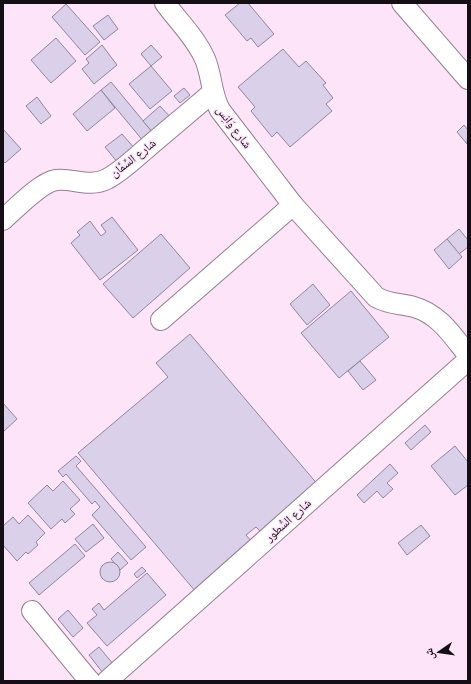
<svg xmlns="http://www.w3.org/2000/svg" width="471" height="684" viewBox="0 0 471 684" font-family="'Space Grotesk','Noto Naskh Arabic',sans-serif">
<rect width="100%" height="100%" fill="#fde4f8"/>
<g fill="#dbd0ea" stroke="#90859e">
<path d="M240,3H248L274,34L258,47L251,38L247,41L225,15Z"/>
<path d="M66,4L100,42L85,55L52,17Z"/>
<path d="M108,15L118,29L104,40L93,26Z"/>
<path d="M56,38L76,61L51,83L31,60Z"/>
<path d="M102,45L117,65L94,84L82,69L89,63L86,59Z"/>
<path d="M151,45L162,57L151,66L141,54Z"/>
<path d="M283,49L299,67L306,61L326,83L323,85L333,98L326,104L332,111L290,147L277,132L272,137L251,111L255,107L238,87Z"/>
<path d="M151,66L172,91L150,109L129,84Z"/>
<path d="M111,82L154,134L144,142L101,90Z"/>
<path d="M184,88L190,95L180,103L174,96Z"/>
<path d="M101,90L115,108L87,131L73,114Z"/>
<path d="M37,97L51,116L41,124L26,106Z"/>
<path d="M160,106L172,119L154,134L143,121Z"/>
<path d="M464,125L468,130L467,144L457,132Z"/>
<path d="M3,129L21,149L5,163L3,161Z"/>
<path d="M122,134L135,149L118,163L105,147Z"/>
<path d="M112,217L138,250L100,280L71,243L80,235L77,232L90,221L101,236L106,232L101,225Z"/>
<path d="M459,229L468,240V247L459,254L447,239Z"/>
<path d="M161,234L190,268L133,318L103,284Z"/>
<path d="M447,239L462,257L449,269L434,250Z"/>
<path d="M313,284L330,305L307,325L290,304Z"/>
<path d="M351,291L389,337L339,378L301,333Z"/>
<path d="M190,334L319,486L263,534L256,527L246,535L253,543L196,592L78,453L168,377L156,363Z"/>
<path d="M360,361L376,380L363,390L348,371Z"/>
<path d="M3,403L17,419L3,432Z"/>
<path d="M425,425L431,432L411,450L405,443Z"/>
<path d="M455,446L468,462V485L455,495L431,466Z"/>
<path d="M76,456L81,461L76,466L146,547L131,560L92,515L100,507L95,501L92,504L66,474L63,477L58,471Z"/>
<path d="M390,464L398,473L387,483L393,489L383,498L377,491L364,503L357,495Z"/>
<path d="M63,481L80,500L70,509L75,514L65,523L62,519L51,529L28,503L47,485L53,491Z"/>
<path d="M28,515L45,533L36,542L38,545L28,554L26,552L17,561L3,545V526L13,517L19,524Z"/>
<path d="M93,524L104,538L86,552L75,539Z"/>
<path d="M421,525L430,536L407,555L398,543Z"/>
<path d="M75,544L85,556L39,595L29,583Z"/>
<path d="M118,552L128,563L120,570L111,559Z"/>
<circle cx="110" cy="572" r="10"/>
<path d="M142,567L146,571L137,578L134,574Z"/>
<path d="M147,573L166,595L107,646L87,623L97,615L92,609L99,603L104,610Z"/>
<path d="M68,610L83,628L73,637L58,619Z"/>
<path d="M99,647L114,665L103,673L89,655Z"/>
</g>
<g fill="none" stroke-linecap="round" stroke-linejoin="round">
<g stroke="#947e90" stroke-width="22">
<g id="minor">
<path d="M165,3C178,21 196,38 205,59C212,75 211,94 220,110L293,205L376,297C390,305 400,303 414,307C439,314 452,335 468,355"/>
<path d="M402,3L468,79"/>
<path d="M3,220C15,209 41,182 56,180C74,178 89,188 107,179C122,171 135,158 148,147C169,129 191,111 213,92"/>
<path d="M161,320L293,205"/>
<path d="M32,611L88,679L90,681"/>
<path d="M107,681L468,360"/>
</g>
</g>
<use href="#minor" stroke="#fff" stroke-width="20"/>
</g>
<g text-anchor="middle" dominant-baseline="central" stroke-width="3" stroke-linejoin="round" paint-order="stroke">
<g font-size="12" fill="#160e15" stroke="#fde4f8">
<text transform="translate(234 127) rotate(53)">شارع وَانِس</text>
<text transform="translate(133 158) rotate(-38)">شارع السِّمَّان</text>
<text transform="translate(288 520) rotate(-42)">شارع السُّطور</text>
</g>
</g>
<rect width="471" height="684" fill="none" stroke="#160e15" stroke-width="8"/>
<g transform="translate(439 652) rotate(257)" stroke="#fde4f8" stroke-width="3" paint-order="stroke">
<path d="M0-3L7 15L0 10L-7 15Z" fill="#160e15"/>
<text y="-6" font-size="11" font-weight="bold" text-anchor="middle" fill="#160e15">ش</text>
</g>
</svg>
